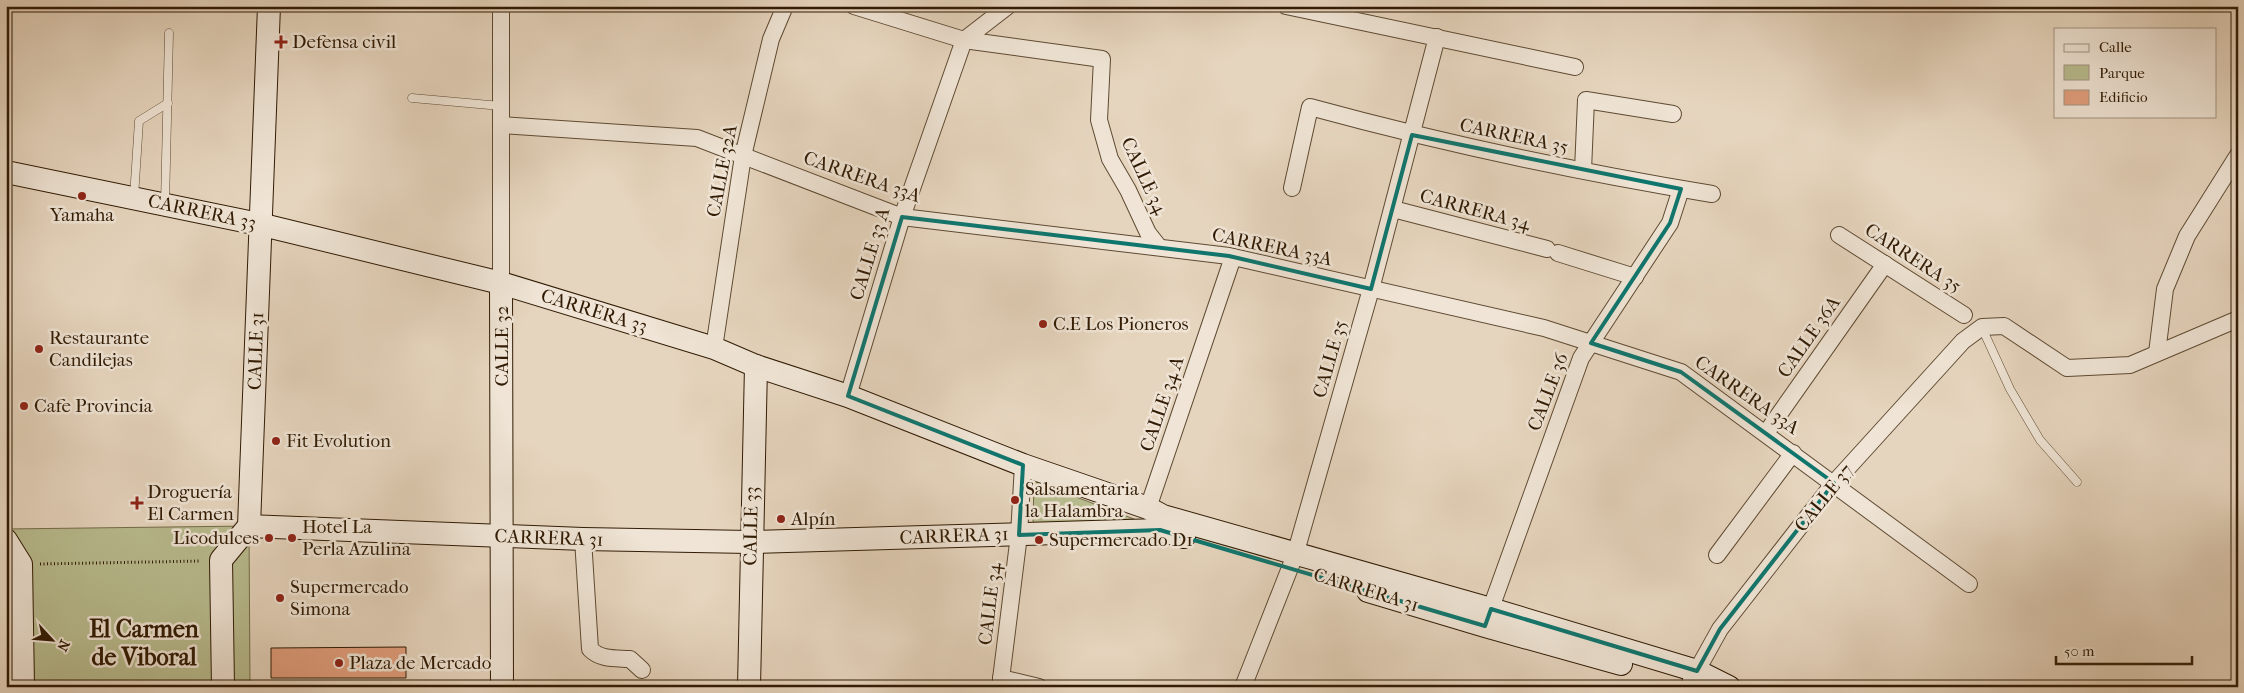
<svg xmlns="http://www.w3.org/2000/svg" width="2244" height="693" viewBox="0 0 2244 693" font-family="'IM FELL French Canon',serif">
<rect width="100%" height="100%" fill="#e6d5be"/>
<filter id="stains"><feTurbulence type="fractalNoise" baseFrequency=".004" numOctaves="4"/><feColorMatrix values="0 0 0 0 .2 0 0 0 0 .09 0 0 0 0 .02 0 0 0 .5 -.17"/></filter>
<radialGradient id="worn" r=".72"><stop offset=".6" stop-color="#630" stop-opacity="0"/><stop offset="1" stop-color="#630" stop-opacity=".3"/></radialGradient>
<g fill="#b8bc8f" stroke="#746c4a">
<path d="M1034,481L1134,519L1033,525Z"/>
<path d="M249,526L250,687H6V529Z"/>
</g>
<path fill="#e29f7d" stroke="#311b04" d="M406,647V678H271V648Z"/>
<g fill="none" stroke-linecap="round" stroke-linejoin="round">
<g stroke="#5e4a32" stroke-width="9">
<g id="lane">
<path d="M412,98L501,106"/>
<path d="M134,197L139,121L168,103"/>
<path d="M165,204L169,33"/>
<path d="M1982,328L2010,389L2040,440L2077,482"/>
</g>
</g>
<g stroke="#5e4a32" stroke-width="18">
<g id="street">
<path d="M501,6V283"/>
<path d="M854,6L964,40L1102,59L1099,120L1110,159L1128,190L1148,233L1159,247"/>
<path d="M1286,6L1575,67"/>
<path d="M964,40L1008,6"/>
<path d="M501,125L697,138L902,217L1229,256L1544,328L1681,372L1969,584"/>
<path d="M1583,170L1586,100L1673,114"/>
<path d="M1292,188L1310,107C1442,143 1577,172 1712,194"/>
<path d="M1393,209L1547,249"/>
<path d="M1839,235L1964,315"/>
<path d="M1558,253L1635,277"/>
<path d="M714,348L743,156L771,39L785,6"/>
<path d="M2157,353L2165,289L2187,236L2238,155"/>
<path d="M848,396L902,217L964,40"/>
<path d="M1766,433L1885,264"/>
<path d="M1148,508L1233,257"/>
<path d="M583,539L590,649C601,660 615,658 630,659L642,670"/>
<path d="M1717,555L1793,453"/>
<path d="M1487,619L1581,358L1670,223L1681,189"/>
<path d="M1001,678L1039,687"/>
<path d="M1690,683L1720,629L1834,483L1963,341L1982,327L2004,326L2067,368L2130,365L2238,319"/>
<path d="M1000,687L1019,535L1023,465"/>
<path d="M1243,687L1295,555L1371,289L1437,37"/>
</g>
</g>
<g stroke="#311b04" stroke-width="24">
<g id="secondary">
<path d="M6,172L263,225L501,283L714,348L756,366L848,396L1023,465L1148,508L1163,516L1491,609L1697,671L1729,687"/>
<path d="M501,283L502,687"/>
<path d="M249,526L583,539L750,542L1160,530L1184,537"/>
<path d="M6,540L21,564L23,687"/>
<path d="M1368,591L1485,626L1621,664"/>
<path d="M223,687L221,560L249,526L269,6"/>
<path d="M749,687L756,366"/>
</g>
</g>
<path stroke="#311b04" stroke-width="3" stroke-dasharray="1 2.5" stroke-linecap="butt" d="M40,564L201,561"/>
<use href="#lane" stroke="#efe4d5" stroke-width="8"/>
<use href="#street" stroke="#efe4d5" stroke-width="16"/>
<use href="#secondary" stroke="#efe4d5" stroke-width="22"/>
</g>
<path fill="none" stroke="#0f766e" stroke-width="4" stroke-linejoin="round" d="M1412,135L1681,189L1670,223L1591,343L1681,372L1834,483L1720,629L1697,671L1491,609L1485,626L1160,530L1019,535L1023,465L848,396L902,217L1229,256L1371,289Z"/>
<g fill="#8f2418" stroke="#efe4d5" stroke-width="2">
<path d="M278.5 34.5h5v5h5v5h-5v5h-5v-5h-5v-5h5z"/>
<circle cx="82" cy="196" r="5"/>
<circle cx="1043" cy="324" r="5"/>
<circle cx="39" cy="349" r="5"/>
<circle cx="24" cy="406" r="5"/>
<circle cx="276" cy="441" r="5"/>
<circle cx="1015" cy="500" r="5"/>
<path d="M134.5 495.5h5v5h5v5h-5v5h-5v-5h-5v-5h5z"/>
<circle cx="781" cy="519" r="5"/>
<circle cx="269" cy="538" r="5"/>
<circle cx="292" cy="538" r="5"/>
<circle cx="1039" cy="540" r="5"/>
<circle cx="280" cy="598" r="5"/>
<circle cx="339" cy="663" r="5"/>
</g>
<g text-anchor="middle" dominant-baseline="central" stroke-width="5" stroke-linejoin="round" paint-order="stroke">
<g font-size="19" fill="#311b04" stroke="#efe4d5" text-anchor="start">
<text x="292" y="42">Defensa civil</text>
<text x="82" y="215" text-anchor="middle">Yamaha</text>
<text x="1053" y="324">C.E Los Pioneros</text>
<text x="49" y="338">Restaurante<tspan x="49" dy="22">Candilejas</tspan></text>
<text x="34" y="406">Cafe Provincia</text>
<text x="286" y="441">Fit Evolution</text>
<text x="1025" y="489">Salsamentaria<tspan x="1025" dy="22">la Halambra</tspan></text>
<text x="147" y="492">Droguería<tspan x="147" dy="22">El Carmen</tspan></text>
<text x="791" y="519">Alpín</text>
<text x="302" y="527">Hotel La<tspan x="302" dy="22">Perla Azulina</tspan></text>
<text x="259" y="538" text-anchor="end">Licodulces</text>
<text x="1049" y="540">Supermercado D1</text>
<text x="290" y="587">Supermercado<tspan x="290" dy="22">Simona</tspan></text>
<text x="349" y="663">Plaza de Mercado</text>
</g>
<g font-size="19" fill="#311b04" stroke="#efe4d5">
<text transform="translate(1514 136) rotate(12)">CARRERA 35</text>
<text transform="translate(722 171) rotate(-79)">CALLE 32A</text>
<text transform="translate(1144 176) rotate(65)">CALLE 34</text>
<text transform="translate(862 177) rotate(19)">CARRERA 33A</text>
<text transform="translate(1475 210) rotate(15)">CARRERA 34</text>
<text transform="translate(202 212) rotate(12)">CARRERA 33</text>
<text transform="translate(1272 247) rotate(12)">CARRERA 33A</text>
<text transform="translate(870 254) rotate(-73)">CALLE 33 A</text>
<text transform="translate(1913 258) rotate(33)">CARRERA 35</text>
<text transform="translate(594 311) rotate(17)">CARRERA 33</text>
<text transform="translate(1809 337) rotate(-55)">CALLE 36A</text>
<text transform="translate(502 346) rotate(-90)">CALLE 32</text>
<text transform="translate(256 351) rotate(-88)">CALLE 31</text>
<text transform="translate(1330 359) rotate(-74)">CALLE 35</text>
<text transform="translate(1548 392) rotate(-69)">CALLE 36</text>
<text transform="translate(1747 395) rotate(35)">CARRERA 33A</text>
<text transform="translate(1162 404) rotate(-71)">CALLE 34 A</text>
<text transform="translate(1824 498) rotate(-51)">CALLE 37</text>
<text transform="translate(751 526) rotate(-89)">CALLE 33</text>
<text transform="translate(954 536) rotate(-2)">CARRERA 31</text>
<text transform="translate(549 538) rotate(2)">CARRERA 31</text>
<text transform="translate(1366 590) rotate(17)">CARRERA 31</text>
<text transform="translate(990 604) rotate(-83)">CALLE 34</text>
</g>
<g font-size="24" font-weight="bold" fill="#311b04" stroke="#efe4d5">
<text x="144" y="629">El Carmen<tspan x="144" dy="28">de Viboral</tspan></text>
</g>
</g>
<rect width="2244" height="693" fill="none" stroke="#e6d5be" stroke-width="25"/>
<rect x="8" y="8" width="2229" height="678" fill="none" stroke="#311b04" stroke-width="2.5"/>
<rect x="12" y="12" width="2219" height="668" fill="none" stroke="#311b04"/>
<rect x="2054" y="28" width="162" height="90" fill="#efe4d5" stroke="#a39481"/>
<rect x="2064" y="44" width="25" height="8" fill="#efe4d5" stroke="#a39481"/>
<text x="2099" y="52" font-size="15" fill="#311b04">Calle</text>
<rect x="2064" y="65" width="25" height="15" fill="#b8bc8f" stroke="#a39481"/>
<text x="2099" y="78" font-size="15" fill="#311b04">Parque</text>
<rect x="2064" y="90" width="25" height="15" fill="#e29f7d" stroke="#a39481"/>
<text x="2099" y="102" font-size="15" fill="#311b04">Edificio</text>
<g transform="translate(52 640) rotate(116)" stroke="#efe4d5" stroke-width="4" paint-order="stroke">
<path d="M0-4L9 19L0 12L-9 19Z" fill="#311b04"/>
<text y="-8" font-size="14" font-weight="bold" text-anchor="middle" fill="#311b04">N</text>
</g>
<path d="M2056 656v8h136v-8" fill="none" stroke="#311b04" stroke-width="2.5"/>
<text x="2064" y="656" font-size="15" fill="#311b04" stroke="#efe4d5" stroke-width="4" paint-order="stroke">50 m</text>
<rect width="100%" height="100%" filter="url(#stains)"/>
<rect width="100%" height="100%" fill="url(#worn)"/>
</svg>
